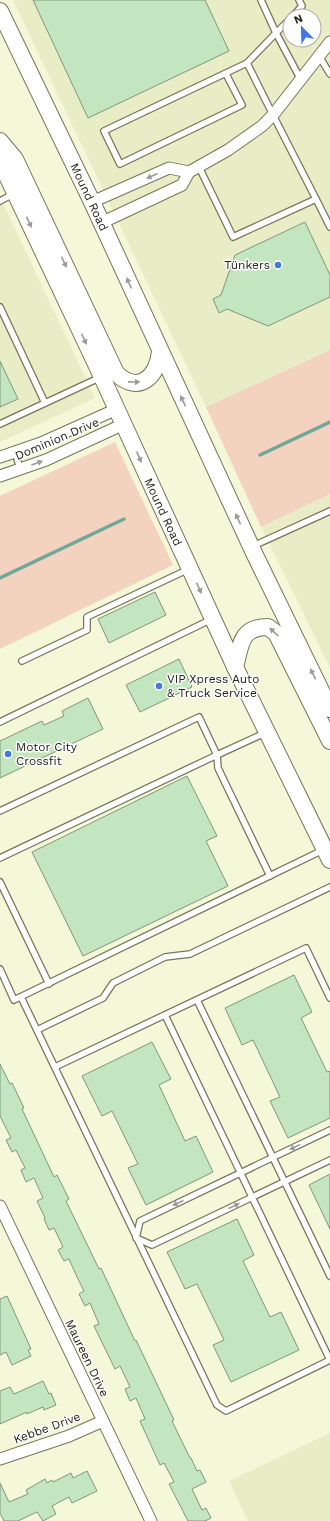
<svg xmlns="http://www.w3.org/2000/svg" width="330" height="1521" viewBox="0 0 330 1521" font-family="'Work Sans',sans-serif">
<rect width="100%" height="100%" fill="#f4f8d8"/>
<g fill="#e8edc5" fill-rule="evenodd">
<path d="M13,0H330V350L206,407ZM290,16H314V40H290Z"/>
<path d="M0,197L95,398L0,442Z"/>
<path d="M330,494V668L261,527Z"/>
<path d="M330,1433V1521H248L229,1481Z"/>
</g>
<g fill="#f3d2bf">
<path d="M330,350V494L261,527L206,407Z"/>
<path d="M115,442L173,565L0,649V496Z"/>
</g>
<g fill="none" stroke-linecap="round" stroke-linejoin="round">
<g stroke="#70a796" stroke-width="3.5">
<path d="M260,455L330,422"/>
<path d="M0,578L124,519"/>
</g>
</g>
<g fill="#c3e6c0" stroke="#80957e">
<path d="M33,0H205L229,51L88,118Z"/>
<path d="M305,222L330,275V297L268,326L227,309L219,313L213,299L221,295L235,255Z"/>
<path d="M0,361L18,399L0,407Z"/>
<path d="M155,592L166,615L109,643L98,619Z"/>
<path d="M179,659L192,687L140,712L126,685Z"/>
<path d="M88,698L103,729L0,778V741L42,721L44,725L64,716L62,711Z"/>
<path d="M187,776L217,836L206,841L228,886L83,956L32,852Z"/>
<path d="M294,975L312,1012L301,1018L327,1072L330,1071V1118L288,1138L270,1101L280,1097L253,1040L242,1045L225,1008Z"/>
<path d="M152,1042L171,1079L159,1085L185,1141L196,1136L213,1172L146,1205L128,1168L138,1164L112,1111L102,1116L82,1076Z"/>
<path d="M0,1064L10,1084L12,1083L24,1108L22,1109L54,1177L57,1175L69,1199L66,1201L99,1269L101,1268L135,1341L136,1340L174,1420L172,1421L190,1458H191L197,1471L200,1470L206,1482L192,1489L202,1510L206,1508L211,1518L205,1521H188L169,1484L174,1482L164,1463L160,1465L140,1421L145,1419L136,1398L130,1401L125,1389L130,1387L120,1366L115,1369L94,1326L99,1324L90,1303L85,1306L79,1294L84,1291L77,1277L69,1259L64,1261L58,1250L63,1247L54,1228L49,1230L44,1219L45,1218L37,1201L43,1198L34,1178L26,1182L21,1170L25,1168L16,1150L12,1152L6,1140L11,1138L0,1116Z"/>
<path d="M330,1174V1229L309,1185Z"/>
<path d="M237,1219L254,1255L243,1261L270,1317L281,1312L299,1350L231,1382L213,1345L224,1340L197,1284L185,1289L167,1252Z"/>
<path d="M7,1296L31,1349L28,1350L31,1356L12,1365L6,1352L0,1355V1299Z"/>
<path d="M43,1381L49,1394L51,1393L56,1405L44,1410L43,1407L27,1414V1412L0,1424V1391L10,1387L14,1394Z"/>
<path d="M87,1471L97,1491L72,1503L69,1497L52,1506L56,1514L43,1521L37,1512L18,1521H4L0,1513V1483L9,1502L28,1494L26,1490L45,1479L47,1483L52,1480L53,1482L71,1473L73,1478Z"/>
</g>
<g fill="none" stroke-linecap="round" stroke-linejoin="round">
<g stroke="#737659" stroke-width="8">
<g id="lane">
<path d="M293,16L302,6L299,0"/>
<path d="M290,19L276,33L301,80"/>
<path d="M319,56L330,74"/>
<path d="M226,74L242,105L120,164L104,131L247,63L276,33L261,0"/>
<path d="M199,167L233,237L316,199L273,115L247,63"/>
<path d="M316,199L330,227"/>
<path d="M0,201L13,194"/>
<path d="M0,307L45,403"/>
<path d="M0,424L101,377"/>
<path d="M15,452L20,469"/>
<path d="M253,546L330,511"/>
<path d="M22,661L87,630V617L189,569"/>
<path d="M0,722L212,619"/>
<path d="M0,811L199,717L217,755L267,732"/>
<path d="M0,858L217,755L218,768L270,876"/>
<path d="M0,882L49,984"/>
<path d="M0,969L14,1000L323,850"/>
<path d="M21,997C86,1133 151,1269 217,1405L226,1411L330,1360"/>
<path d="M197,1000L330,1276"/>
<path d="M165,1015L330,1360"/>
<path d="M37,1030L103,998L113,983L165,957L190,954L330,887"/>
<path d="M55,1067L306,948L330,998"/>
<path d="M330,1130L140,1221L136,1238L152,1245L330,1160"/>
</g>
</g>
<g stroke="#737659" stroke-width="13">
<g id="street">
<path d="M92,202L169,168L189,172L228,150L262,126L273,115L330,42"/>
<path d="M101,223L182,185L189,172"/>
<path d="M0,457L41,443L117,409"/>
<path d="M0,476L46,460L124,424"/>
<path d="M0,1206L151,1521"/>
<path d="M0,1459L69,1436L103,1421"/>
</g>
</g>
<g stroke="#737659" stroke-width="18">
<g id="secondary">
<path d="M0,11L92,202L254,553L330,709"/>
<path d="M0,141L15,159L116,373C138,395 158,377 160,351"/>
<path d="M0,161L96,364L235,667L330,860"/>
<path d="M235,667C241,645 240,627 268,627L276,633L330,741"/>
</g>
</g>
<use href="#lane" stroke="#fff" stroke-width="5.5"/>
<use href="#street" stroke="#fff" stroke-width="11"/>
<use href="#secondary" stroke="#fff" stroke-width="16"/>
</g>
<defs><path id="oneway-solid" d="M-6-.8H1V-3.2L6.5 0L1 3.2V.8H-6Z"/></defs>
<g fill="#9b9c97">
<use href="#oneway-solid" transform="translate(152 176) rotate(156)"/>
<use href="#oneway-solid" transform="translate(29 222) rotate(65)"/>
<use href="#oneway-solid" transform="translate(64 262) rotate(65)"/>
<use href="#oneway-solid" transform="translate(129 283) rotate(-114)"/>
<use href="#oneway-solid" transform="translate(84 339) rotate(65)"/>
<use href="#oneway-solid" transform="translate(134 382) rotate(1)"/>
<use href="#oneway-solid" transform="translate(183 401) rotate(-115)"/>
<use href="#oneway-solid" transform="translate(139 457) rotate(66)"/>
<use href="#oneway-solid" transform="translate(37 463) rotate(-20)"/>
<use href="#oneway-solid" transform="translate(238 519) rotate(-115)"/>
<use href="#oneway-solid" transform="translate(199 588) rotate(65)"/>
<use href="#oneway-solid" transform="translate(274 632) rotate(-137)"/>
<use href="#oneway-solid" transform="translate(313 674) rotate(-117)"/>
<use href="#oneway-solid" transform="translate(295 1147) rotate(154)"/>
<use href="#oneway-solid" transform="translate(178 1203) rotate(155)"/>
<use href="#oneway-solid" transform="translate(234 1206) rotate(-25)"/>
</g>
<g fill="#4377e8" stroke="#fff" stroke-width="1.5">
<circle cx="278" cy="265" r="4"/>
<circle cx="159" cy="686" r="4"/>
<circle cx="8" cy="754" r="4"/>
</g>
<g text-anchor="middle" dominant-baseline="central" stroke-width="3" stroke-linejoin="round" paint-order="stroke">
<g font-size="12" fill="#212317" stroke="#fff">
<text transform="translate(89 197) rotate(65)">Mound Road</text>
<text transform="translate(57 439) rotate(-23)">Dominion Drive</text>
<text transform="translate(163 512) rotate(65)">Mound Road</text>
<text transform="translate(87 1358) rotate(64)">Maureen Drive</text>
<text transform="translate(47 1428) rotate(-20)">Kebbe Drive</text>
</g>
<g font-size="12" fill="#212317" stroke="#fff" text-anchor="start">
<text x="270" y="265" text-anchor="end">Tünkers</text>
<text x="167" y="679">VIP Xpress Auto<tspan x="167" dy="14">&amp; Truck Service</tspan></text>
<text x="16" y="747">Motor City<tspan x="16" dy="14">Crossfit</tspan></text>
</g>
</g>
<g transform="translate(302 28) rotate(337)"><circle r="19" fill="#ffffff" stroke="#a6a7a2"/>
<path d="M0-3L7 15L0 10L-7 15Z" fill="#4377e8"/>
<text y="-6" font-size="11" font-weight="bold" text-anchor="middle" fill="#212317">N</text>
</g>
</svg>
